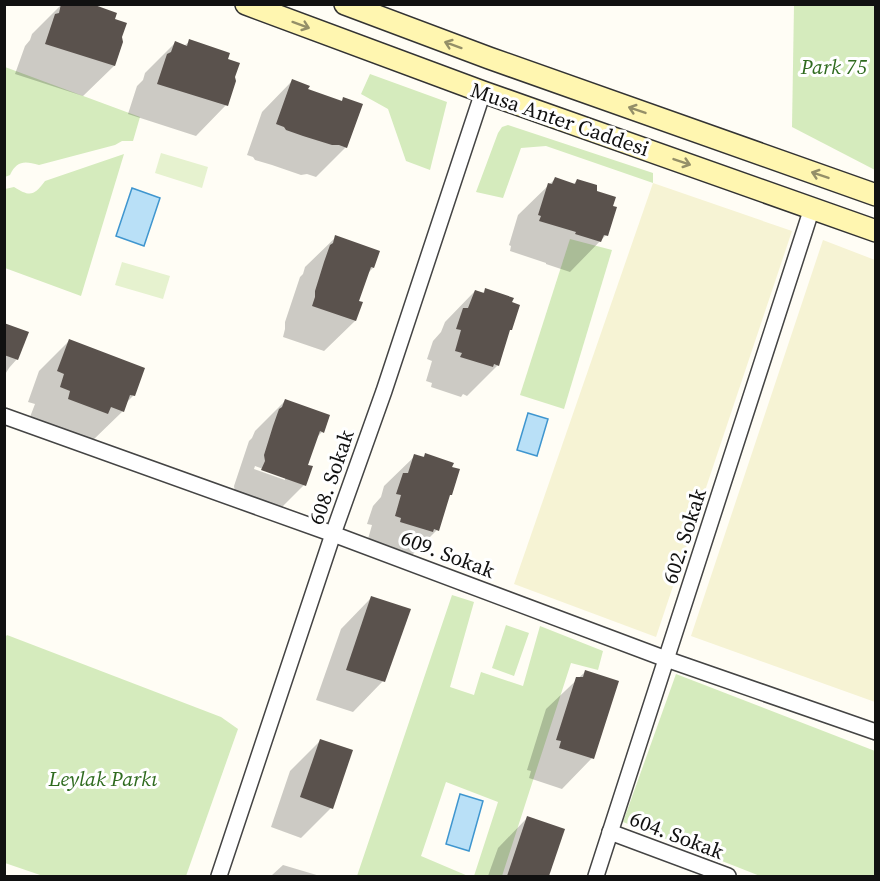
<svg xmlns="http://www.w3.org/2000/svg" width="880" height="881" viewBox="0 0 880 881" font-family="'Source Serif 4',serif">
<rect width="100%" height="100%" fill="#fffdf5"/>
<g fill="#f6f3d4">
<path d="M653,183L792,231L656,637L514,584Z"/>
<path d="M823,240L875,260V702L691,636Z"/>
</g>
<g fill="#d5ebbd">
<path d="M794,5H875V170L792,127Z"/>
<path d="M5,67L140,117L133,141H122L115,145L39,165C25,161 17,160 10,175L5,177Z"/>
<path d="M370,74L447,102L430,170L406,161L388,109L361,94Z"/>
<path d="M508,125L653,173V183L546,146L521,148L503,198L476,192L498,133L502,127Z"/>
<path d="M124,154L81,296L5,268V189L14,187C30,197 34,196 45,181Z"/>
<path d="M570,239L612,250L564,409L520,395Z"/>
<path d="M452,595L474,602L450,687L474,695L481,672L523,686L540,626L603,651L598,670L571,663L502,876H474L498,802L446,782L421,856L468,876H357Z"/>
<path d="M506,625L529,633L514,676L492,668Z"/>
<path d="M7,635L221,717L238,729L186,876H43L5,863L4,639Z"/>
<path d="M676,674L875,751V876H760L623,822Z"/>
</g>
<g fill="#e6f2cf">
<path d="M161,153L208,167L202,188L155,173Z"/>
<path d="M122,262L170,276L163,299L115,285Z"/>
</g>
<g fill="#b9e0f7" stroke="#3f96cf" stroke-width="1.5">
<path d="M132,188L160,198L144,246L116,236Z"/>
<path d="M528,413L548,419L537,456L517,450Z"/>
<path d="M460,794L483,801L469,851L446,844Z"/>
</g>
<g fill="#0003" fill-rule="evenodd">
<path d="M62,4L113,20L122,42L114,66L83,96L15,74L25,46L30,40L32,34Z"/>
<path d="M190,41L226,105L196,136L128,114L137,86L143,80L145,73L175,43L184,46Z"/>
<path d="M292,81L306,90L340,102L344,99L346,147L316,177L307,174L301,175L272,165L255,160L253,157L247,155L262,112Z"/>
<path d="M555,179L573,185L577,180L606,235L570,272L546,264V263L510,251L511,246L509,245L518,215Z"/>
<path d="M336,237L373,268L367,274L357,302L361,303L355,321L324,351L283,337L285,329V322L300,277L303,274L305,267Z"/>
<path d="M485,290L508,332L498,365L467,396L463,394L461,397L431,387L432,383L426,381L432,361L427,359L433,341L441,332L445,322L475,291L482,294Z"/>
<path d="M4,324L17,359L9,368L4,376Z"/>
<path d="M69,341L133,396L125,404L123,411L92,441L30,417L35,404L28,402L39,371Z"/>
<path d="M285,401L322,432L316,438L306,466L304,485L274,515L235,493L234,486L249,441L252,438L255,431ZM255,466L285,477V480L254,469Z"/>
<path d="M425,455L450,468L448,497L437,530L407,560L366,546L372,525L367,524L373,506L381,497L384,486L415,456L422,458Z"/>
<path d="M371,598L383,681L353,712L316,700L341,629Z"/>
<path d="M585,672L592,758L562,789L529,778L531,771L527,770L546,709Z"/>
<path d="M321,740L331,808L301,838L271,827L290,771Z"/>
<path d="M528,817L563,830L547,876H488L498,848Z"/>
<path d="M283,865L320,876H271Z"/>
</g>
<g fill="#5a524d">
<path d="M61,4H92L117,13L115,19L127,23L122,37L123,42L115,66L45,44L55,14L59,13Z"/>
<path d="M189,39L230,53L228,59L240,63L235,77L236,81L228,106L157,84L167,54L171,52L175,41L187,46Z"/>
<path d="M292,79L310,86L308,89L342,101L343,97L363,104L347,148L339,145H332L303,136L286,130L284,127L276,124Z"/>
<path d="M555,177L575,184L577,179L597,185V191L616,197L613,206L617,207L608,236L604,235L601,242L575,234L576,232L539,221L541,216L538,215L548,183L552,184Z"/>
<path d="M335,235L380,251L374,268L371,267L359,301L363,302L356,321L312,306L315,297V291L324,262L330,245L333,243Z"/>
<path d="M485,288L514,298L512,302L520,305L512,330H510L499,366L494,364L493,367L460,357L462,353L455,351L461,330L456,329L463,308H468L475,290L484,293Z"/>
<path d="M4,323L29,332L18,360L4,355Z"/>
<path d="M69,339L145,368L135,396L130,395L124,412L111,407L108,414L68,399L70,391L60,387L64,374L57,371Z"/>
<path d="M285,399L330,415L324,433L320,431L308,465L313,466L306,486L261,470L265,461L264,455L273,426L279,409L282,407Z"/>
<path d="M425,453L454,463L452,467L460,469L452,495H450L439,531L434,529L433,532L400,522L401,518L395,516L401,495L396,494L403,473H408L414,454L424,457Z"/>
<path d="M371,596L411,609L385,682L346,670Z"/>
<path d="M585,670L619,681L594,759L559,748L561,741L556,740L576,677H583Z"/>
<path d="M320,739L353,750L333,809L300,797Z"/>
<path d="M527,816L565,829L549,876H507Z"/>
</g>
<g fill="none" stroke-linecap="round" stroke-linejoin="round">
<g stroke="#444" stroke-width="18">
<g id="minor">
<path d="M4,416L333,534L666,659L876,732"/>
<path d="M610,832L728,876"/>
<path d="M219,876L333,534L384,391L483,92"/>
<path d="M596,876L812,208"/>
</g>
</g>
<g stroke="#333" stroke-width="24">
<g id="secondary">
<path d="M246,4L483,92L876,231"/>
<path d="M345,4L489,58L876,195"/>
</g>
</g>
<use href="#minor" stroke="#fff" stroke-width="15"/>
<use href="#secondary" stroke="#fff6b0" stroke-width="21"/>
</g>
<defs><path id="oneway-shaft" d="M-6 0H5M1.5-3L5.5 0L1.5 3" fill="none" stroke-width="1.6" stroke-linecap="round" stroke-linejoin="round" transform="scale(1.5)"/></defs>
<g stroke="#948f68">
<use href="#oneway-shaft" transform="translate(301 25) rotate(20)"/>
<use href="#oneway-shaft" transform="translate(453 45) rotate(-160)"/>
<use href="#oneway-shaft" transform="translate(637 110) rotate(-161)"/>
<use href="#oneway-shaft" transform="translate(682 162) rotate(19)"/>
<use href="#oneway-shaft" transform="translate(820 175) rotate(-161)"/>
</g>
<g text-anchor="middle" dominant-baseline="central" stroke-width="6" stroke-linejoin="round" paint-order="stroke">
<g font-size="21" font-style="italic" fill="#2f6b1f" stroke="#fff">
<text x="834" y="66">Park 75</text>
<text x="103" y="778">Leylak Parkı</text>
</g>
<g font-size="21" fill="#111" stroke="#fff">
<text transform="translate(560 119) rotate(19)">Musa Anter Caddesi</text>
<text transform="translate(331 477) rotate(-71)">608. Sokak</text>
<text transform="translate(684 536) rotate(-72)">602. Sokak</text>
<text transform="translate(448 554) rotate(21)">609. Sokak</text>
<text transform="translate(677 835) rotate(21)">604. Sokak</text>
</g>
</g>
<rect width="880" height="881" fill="none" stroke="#111111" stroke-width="12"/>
</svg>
